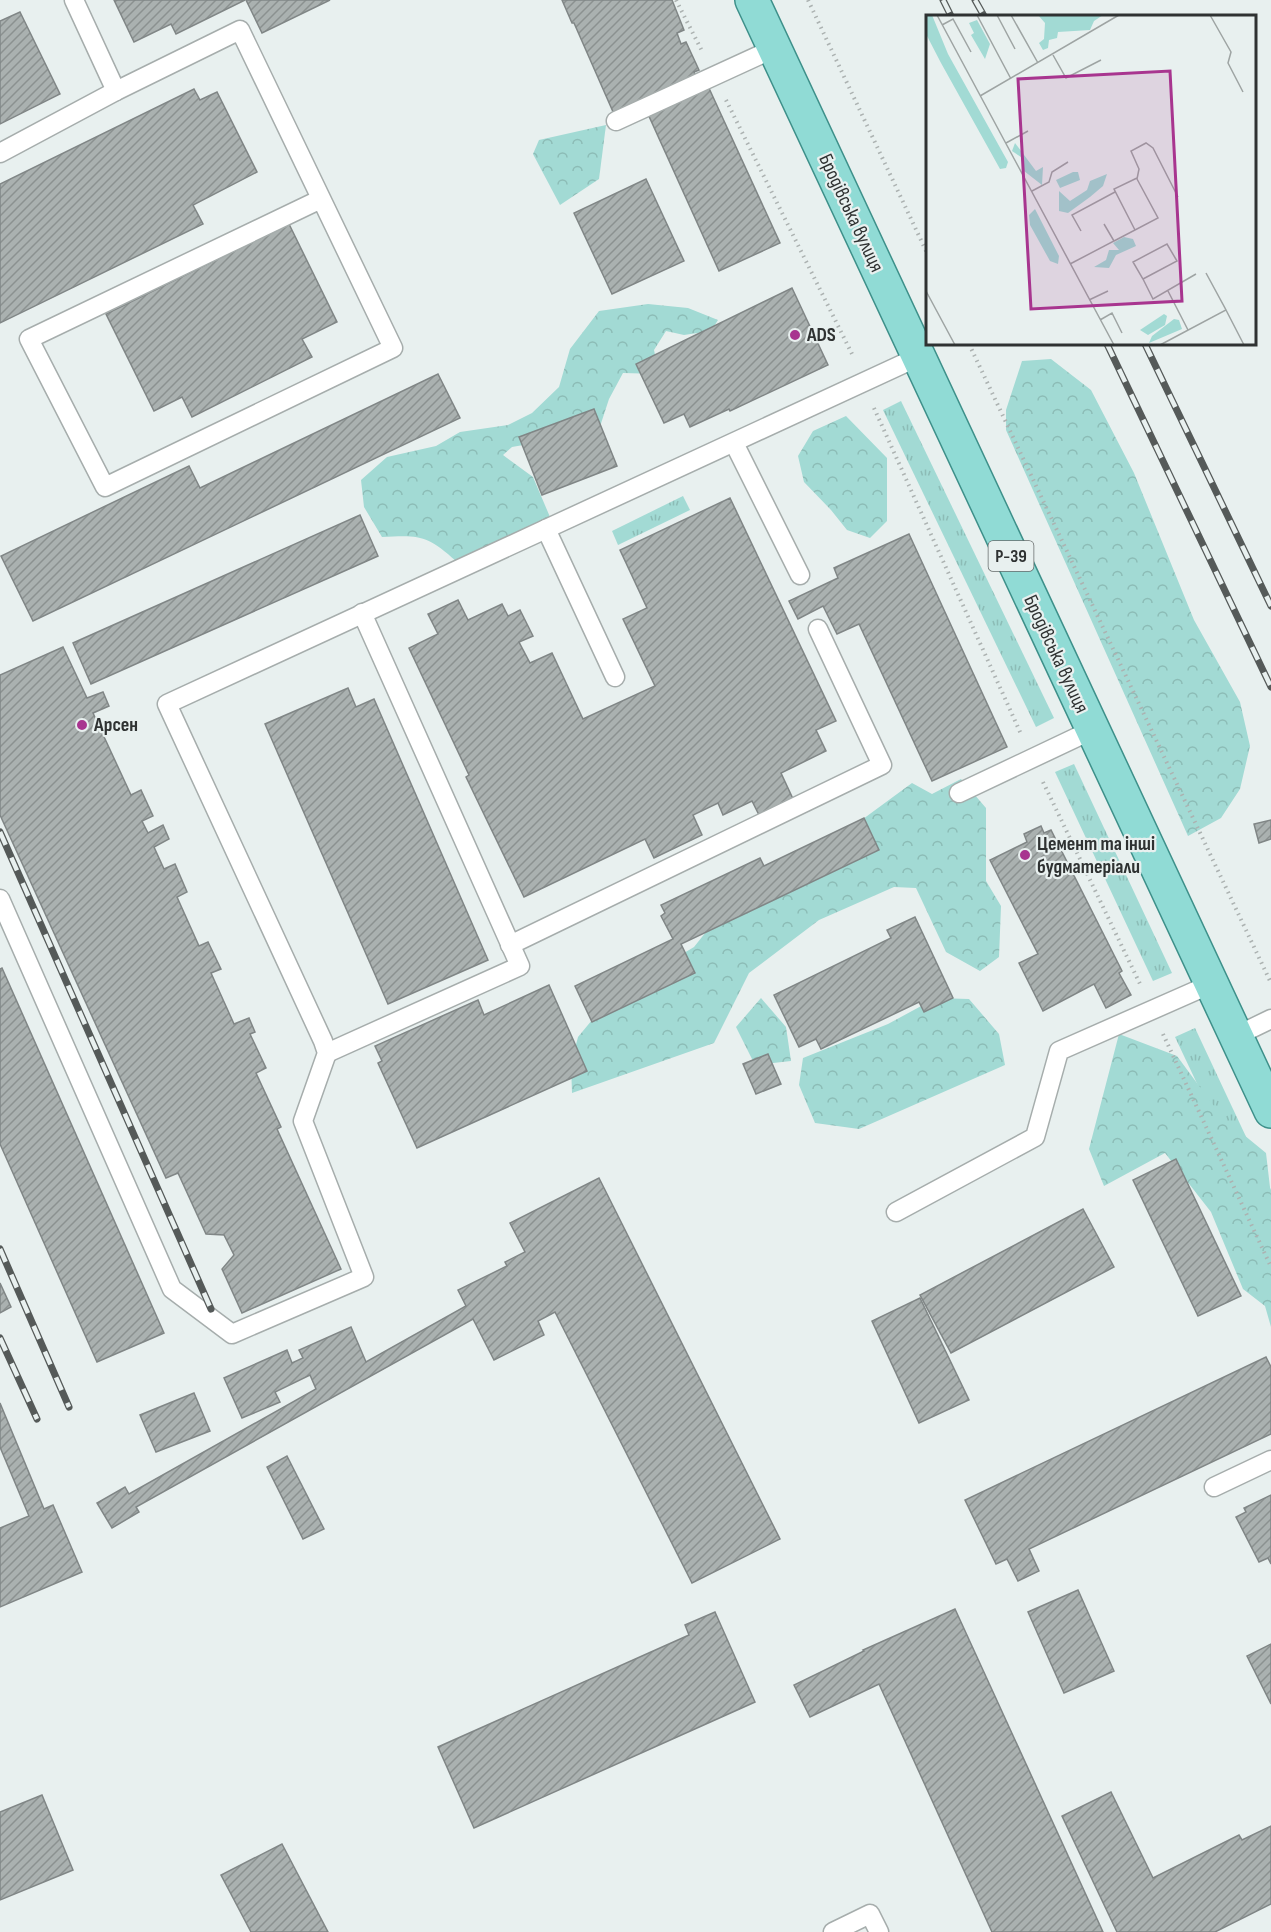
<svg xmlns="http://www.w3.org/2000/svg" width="1271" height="1932" viewBox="0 0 1271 1932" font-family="'Sofia Sans Condensed',sans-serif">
<defs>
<pattern id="grass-tufts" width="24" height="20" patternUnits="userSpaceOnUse" patternTransform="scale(1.5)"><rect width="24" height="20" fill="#a2dad4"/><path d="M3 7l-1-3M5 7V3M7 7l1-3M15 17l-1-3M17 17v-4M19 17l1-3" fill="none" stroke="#8cbcb6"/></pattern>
<pattern id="forest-crowns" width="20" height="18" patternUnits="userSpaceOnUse" patternTransform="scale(1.5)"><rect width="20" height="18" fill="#a2dad4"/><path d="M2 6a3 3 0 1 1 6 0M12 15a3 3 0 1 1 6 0" fill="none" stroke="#8cbcb6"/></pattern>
<pattern id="building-hatch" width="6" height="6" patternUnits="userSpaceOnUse" patternTransform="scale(1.5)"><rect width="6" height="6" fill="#aab1b0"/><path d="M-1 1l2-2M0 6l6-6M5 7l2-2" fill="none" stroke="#8b9190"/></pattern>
</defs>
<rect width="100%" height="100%" fill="#e8f0ef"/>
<g fill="url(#grass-tufts)">
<path d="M901,401L1054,718L1036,727L883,410Z"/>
<path d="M683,496L690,510L618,545L612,531Z"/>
<path d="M1074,764L1172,973L1153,981L1055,772Z"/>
<path d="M1195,1028L1271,1190V1240L1175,1037Z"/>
</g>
<g fill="url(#forest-crowns)">
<path d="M606,125L599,179L560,205L533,154L539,140Z"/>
<path d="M648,304L688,308L718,320L711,331L684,335L666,331L654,350L659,374L623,373L609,399L588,463L546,441L512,447L503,455L533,477L550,517L513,547L456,561C427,535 420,535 382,537L364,507L361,480L387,457L436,446L460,432L508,425L532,413L559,387L570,349L599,311Z"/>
<path d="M1051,359L1091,390L1134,473L1194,620L1240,702L1250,746L1240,789L1221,818L1188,836L1006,430V410L1022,361Z"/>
<path d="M846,416L887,458V521L870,538L847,530L831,510L804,482L798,456L813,431Z"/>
<path d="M961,779L986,808V881L1001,906L999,957L980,971L946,952L916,888L894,887L819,920L749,973L714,1043L572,1093L571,1064L578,1037L611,997L694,947L725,908L829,844L912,783L932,794Z"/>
<path d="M761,998L786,1027L791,1061L755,1065L736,1027Z"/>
<path d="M936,998L969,999L999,1034L1005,1065L859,1129L815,1123L799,1085L803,1058L888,1024Z"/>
<path d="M1119,1034L1177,1056L1222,1117L1266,1153L1271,1196V1327L1265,1306L1243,1289L1211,1212L1165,1153L1104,1186L1089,1149Z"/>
</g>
<g fill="url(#building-hatch)" stroke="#808686" stroke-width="1.5">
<path d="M114,0H245L176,34L171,24L134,42Z"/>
<path d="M246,0H330L262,33Z"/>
<path d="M562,0H672L684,30L677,33L681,44L686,42L699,70L694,72L696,78L614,114L574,23H572Z"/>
<path d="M20,12L60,94L0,124V21Z"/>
<path d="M708,86L780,243L719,271L648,114Z"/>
<path d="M194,89L200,100L217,92L257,172L193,205L203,224L0,323V184Z"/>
<path d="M646,179L684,261L612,294L574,213Z"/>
<path d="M289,224L337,322L302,339L312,357L192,417L182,397L154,411L106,314Z"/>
<path d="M792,288L828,365L730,411L729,409L690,427L684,414L664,423L636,364Z"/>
<path d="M438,374L460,418L33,621L1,556L189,466L200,488Z"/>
<path d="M594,409L617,466L542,495L519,437Z"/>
<path d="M730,498L836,721L816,730L826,751L781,773L793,799L759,815L752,801L723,815L718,803L693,815L702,835L654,858L645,839L524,897L466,777L469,775L409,648L438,634L428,614L458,600L468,620L502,604L508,616L520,610L533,636L519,642L530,663L552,653L583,719L655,686L623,619L647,608L620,550Z"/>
<path d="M360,515L378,556L91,684L73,643Z"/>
<path d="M909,534L1007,747L932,781L859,624L837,634L823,606L798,619L789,601L838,578L834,568Z"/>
<path d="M63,647L87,698L103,692L109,706L93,713L131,795L141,790L153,816L142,821L148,833L163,825L169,839L154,847L164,869L175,864L187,892L177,897L199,946L208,942L221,969L211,973L234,1024L249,1018L255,1032L250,1034L266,1068L256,1073L281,1127L277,1129L341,1269L242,1313L222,1269L234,1255L224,1235L206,1234L178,1173L166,1178L0,815V675Z"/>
<path d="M348,688L356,707L374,699L488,960L388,1004L265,724Z"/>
<path d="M864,818L879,850L681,944L695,973L592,1022L575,986L673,939L661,916L665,913L661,905L760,858L764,866Z"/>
<path d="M1271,820V839L1259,843L1254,824Z"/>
<path d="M1041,826L1044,833L1051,830L1122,971L1119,973L1131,995L1106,1008L1094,984L1043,1011L1019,963L1038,954L990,860L1027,842L1024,834Z"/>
<path d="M915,917L953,998L924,1012L919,1002L821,1049L816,1039L799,1047L774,995L891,938L887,930Z"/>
<path d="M2,968L164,1333L97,1362L0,1144V969Z"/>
<path d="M549,985L587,1071L417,1148L378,1063L382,1061L375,1046L478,1000L484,1015Z"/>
<path d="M768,1054L781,1084L756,1094L743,1064Z"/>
<path d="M1176,1159L1241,1296L1198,1316L1133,1180Z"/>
<path d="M599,1178L780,1539L692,1583L555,1312L538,1321L544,1335L494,1360L473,1319L136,1507L139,1512L112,1528L97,1503L125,1487L129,1494L316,1389L310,1375L275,1392L280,1402L242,1418L224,1378L287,1350L292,1363L303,1358L299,1350L351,1327L366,1362L466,1306L458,1290L507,1266L505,1262L525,1252L510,1223Z"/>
<path d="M1083,1209L1114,1267L951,1353L920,1295Z"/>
<path d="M0,1283L11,1307L0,1313Z"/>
<path d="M920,1298L969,1400L919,1423L872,1321Z"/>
<path d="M1266,1357L1271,1367V1434L1029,1549L1039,1571L1018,1581L1007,1559L996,1564L965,1500Z"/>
<path d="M194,1393L210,1431L156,1452L140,1415Z"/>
<path d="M0,1403L44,1509L53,1505L82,1572L0,1607V1528L29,1516L0,1447Z"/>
<path d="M287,1456L324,1529L303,1539L267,1467Z"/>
<path d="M1271,1495V1564L1268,1558L1259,1562L1236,1517L1246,1512L1244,1508Z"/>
<path d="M1078,1590L1114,1671L1064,1693L1028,1612Z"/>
<path d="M955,1609L1103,1932H992L879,1684L810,1717L794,1685L864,1651L863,1650Z"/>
<path d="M715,1612L755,1702L474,1828L438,1747L689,1635L685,1625Z"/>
<path d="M1271,1644V1704L1247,1656Z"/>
<path d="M1111,1792L1153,1878L1239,1835L1242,1840L1271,1826V1904L1215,1932H1117L1062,1816Z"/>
<path d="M42,1795L73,1870L0,1900V1812Z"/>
<path d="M282,1844L328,1932H251L221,1875Z"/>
</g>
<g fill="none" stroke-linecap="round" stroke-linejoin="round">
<g stroke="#a6adac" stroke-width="21">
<g id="service">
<path d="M74,0L116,91"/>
<path d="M616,121L775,48"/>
<path d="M0,153L116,91L240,30L393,348L105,487L29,339L321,199"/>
<path d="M734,443L800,575"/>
<path d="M615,677L546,529L918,357"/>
<path d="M959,793L1092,730"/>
<path d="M0,899L172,1289L232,1334L364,1277L303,1121L327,1053L323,1041L167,704L546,529"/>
<path d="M510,945L882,765L818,629"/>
<path d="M1236,1036L1271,1019"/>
<path d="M327,1053L520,966L362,613"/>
<path d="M896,1212L1035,1137L1059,1051L1211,984"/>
<path d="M1214,1487L1271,1460"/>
<path d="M833,1932L870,1914L879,1932"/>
</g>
</g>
<g stroke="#3e908a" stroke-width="36">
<path id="primary" d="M752,0L1271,1111"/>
</g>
<g stroke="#acb2b1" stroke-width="4" stroke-dasharray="1.5 4.5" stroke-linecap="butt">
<path d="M676,0L703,53"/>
<path d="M808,0L928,255"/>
<path d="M726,100L853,356"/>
<path d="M969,344L1271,983"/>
<path d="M874,408L1021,734"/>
<path d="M1043,782L1141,986"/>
<path d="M1163,1034L1271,1267"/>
</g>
<use href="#service" stroke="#fff" stroke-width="18"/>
<use href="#primary" stroke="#90dbd5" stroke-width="33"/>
<g stroke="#555a59" stroke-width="7">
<g id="rail">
<path d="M943,0L951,16"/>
<path d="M975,0L984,16"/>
<path d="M1107,344L1271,687"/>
<path d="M1145,344L1271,606"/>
<path d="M0,832L211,1309"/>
<path d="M0,1249L69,1407"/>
<path d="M0,1338L37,1419"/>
</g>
</g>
<use href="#rail" stroke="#e8f0ef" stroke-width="4.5" stroke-dasharray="14" stroke-linecap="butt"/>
</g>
<g fill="#a8358f" stroke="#e8f0ef" stroke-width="2">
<circle cx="795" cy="335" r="6"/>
<circle cx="82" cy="725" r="6"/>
<circle cx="1025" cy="855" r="6"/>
</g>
<g text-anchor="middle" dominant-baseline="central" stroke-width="4.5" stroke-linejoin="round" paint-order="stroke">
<rect fill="#e8f0ef" stroke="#666b6b" stroke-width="1.5" x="988.5" y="541" width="45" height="30" rx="4.5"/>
<g font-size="18" font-weight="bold" fill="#2f3232">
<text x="1011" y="556">Р-39</text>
</g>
<g font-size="20" fill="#2f3232" stroke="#e8f0ef">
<text transform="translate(851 213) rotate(65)">Бродівська вулиця</text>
<text transform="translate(1056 654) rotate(65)">Бродівська вулиця</text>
</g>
<g font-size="20" font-weight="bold" fill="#2f3232" stroke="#e8f0ef" text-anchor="start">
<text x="807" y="335">ADS</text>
<text x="94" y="725">Арсен</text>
<text x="1037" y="844">Цемент та інші<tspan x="1037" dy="23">будматеріали</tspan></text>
</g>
</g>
<g transform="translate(926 15)">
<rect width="330" height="330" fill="#e8f0ef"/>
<path d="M0,0H6L22,39L82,147L80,153L74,154L15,48L0,19ZM177,0L168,6L164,15L132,17L131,23L123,25L122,33L117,35L113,28L118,24L119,8L112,0ZM51,5L64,29L59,44L45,20L48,18L43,8ZM89,128L110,156L117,152L116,170L98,156L95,142L86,136ZM147,157H152L154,165L134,173L130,165ZM181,159L177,171L164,182L142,198L133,196V176L144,186L161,175L164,166ZM109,194L133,241L132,249L124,246L104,210L103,200ZM198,222L207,224L210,231L190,240L183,253L168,252L180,245L183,235H193L187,228ZM238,299L241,301L239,310L222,320L214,315ZM248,304L253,305L256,314L223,328L226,321Z" fill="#a2dad4"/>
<path fill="none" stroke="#9ea4a3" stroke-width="1.5" d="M11,0L188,330M51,0L85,64M71,0L89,34M85,0L112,48M284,0L305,37L302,48L317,77M16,10L27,4L45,37M127,40L140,63L175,45M54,81L193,0M80,128L102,116M106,176L123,167L126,157L142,147M209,215L188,174L211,163M155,216L146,200L189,177M188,226L232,203L211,164L213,154L205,136L220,128L227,133L252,182M144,249L188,226L178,209M217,264L251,246L241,229L207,247L217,264L227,284L270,259M0,276L29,330M242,276L262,315M163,285L182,276M300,295L318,330M174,305L186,298L196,318M234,330L300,295L280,258"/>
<path fill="#a8358f" fill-opacity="0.15" stroke="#a8358f" stroke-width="3" d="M244,56L256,286L105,294L92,64Z"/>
<rect width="330" height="330" fill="none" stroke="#2f3232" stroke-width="3"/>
</g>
</svg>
